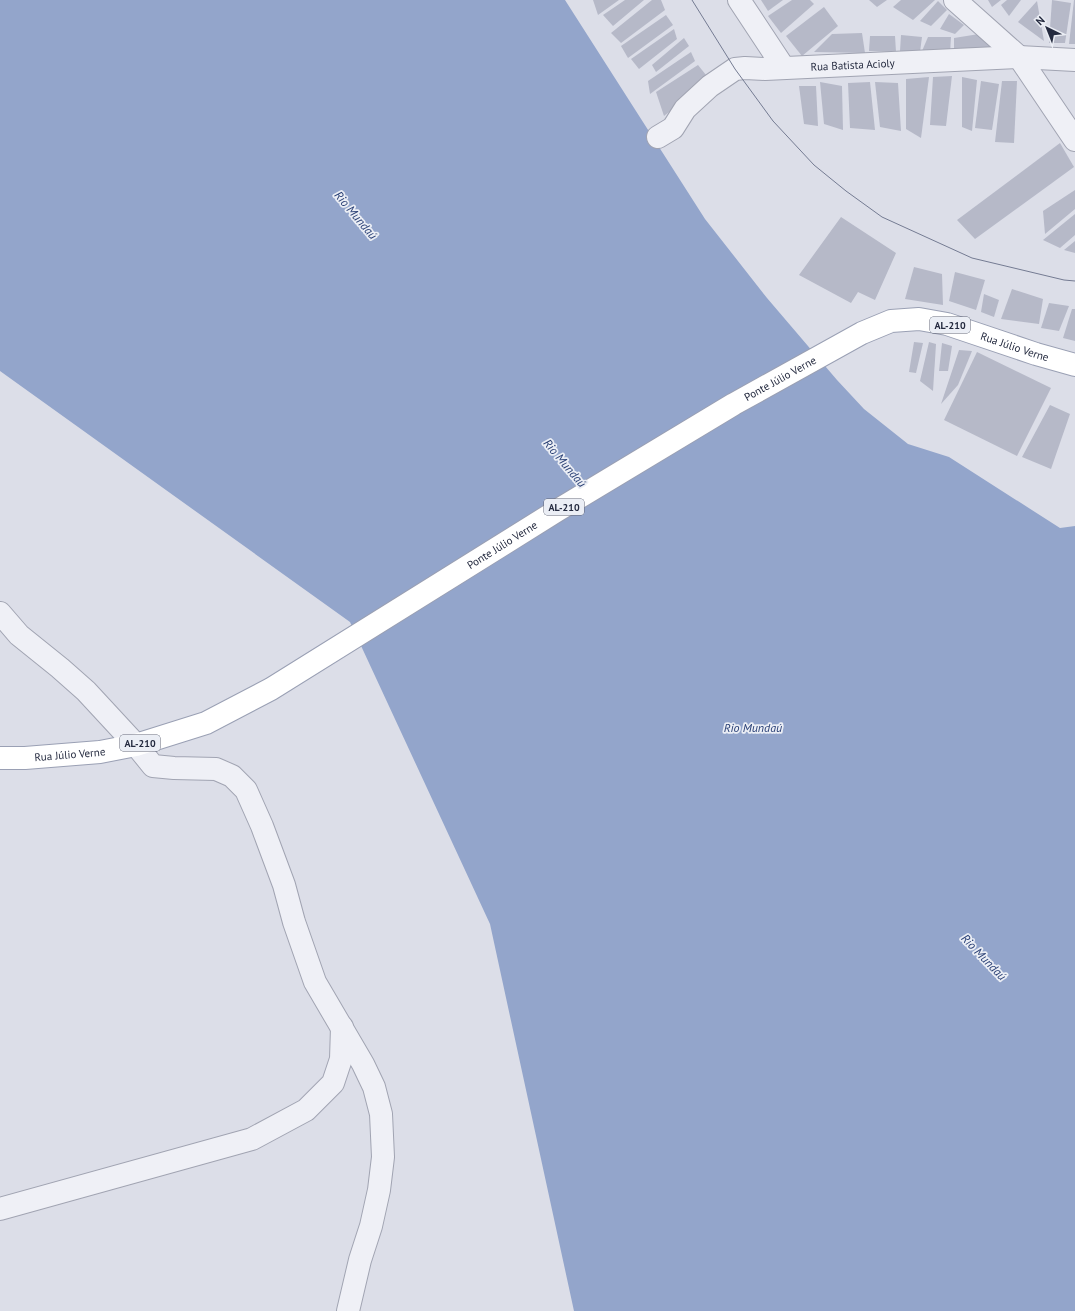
<svg xmlns="http://www.w3.org/2000/svg" width="1075" height="1311" viewBox="0 0 1075 1311" font-family="'PT Sans',sans-serif">
<rect width="100%" height="100%" fill="#dcdee8"/>
<path fill="#93a5cb" d="M0,0H565L705,219L767,298L837,380L864,409L908,444L949,457L1060,528L1075,526V1311H574L490,924L350,622L0,371Z"/>
<g fill="#b6b9c8">
<path d="M593,0H619L598,15Z"/>
<path d="M625,0H644L613,26L603,15Z"/>
<path d="M652,0H661L665,10L621,43L611,33Z"/>
<path d="M761,0H783L768,11Z"/>
<path d="M792,0H810L814,4L781,33L768,16Z"/>
<path d="M869,0H887L877,7Z"/>
<path d="M901,0H935L913,20L893,7Z"/>
<path d="M988,0H1001L992,7Z"/>
<path d="M1007,0H1021L1009,16L1001,5Z"/>
<path d="M1052,0L1071,3L1065,43H1049Z"/>
<path d="M1074,0H1075V44H1069Z"/>
<path d="M938,1L947,10L931,26L920,21Z"/>
<path d="M1037,1L1044,41L1018,22Z"/>
<path d="M824,7L838,26L802,56L786,36Z"/>
<path d="M949,14L964,25L955,34L940,29Z"/>
<path d="M666,15L673,25L628,58L621,46Z"/>
<path d="M674,29L677,39L639,69L631,59Z"/>
<path d="M862,33L865,53L814,52L832,34Z"/>
<path d="M979,34L995,50L954,53V38Z"/>
<path d="M901,35L922,37L920,52L900,51Z"/>
<path d="M870,36H895L896,52L869,51Z"/>
<path d="M928,37H951L950,54L922,51Z"/>
<path d="M684,38L689,46L656,72L652,65Z"/>
<path d="M691,52L695,61L650,94L648,81Z"/>
<path d="M698,65L710,80L664,116L656,92Z"/>
<path d="M952,76L946,126L930,125L933,77Z"/>
<path d="M929,77L921,138L906,129V79Z"/>
<path d="M962,77L977,80L972,131L962,127Z"/>
<path d="M981,81L999,84L992,130L975,128Z"/>
<path d="M1002,81H1017L1014,143L995,142Z"/>
<path d="M820,82L842,86L843,130L824,124Z"/>
<path d="M870,82L875,130L850,128L848,83Z"/>
<path d="M875,82L898,83L901,131L880,127Z"/>
<path d="M799,86H816L818,126L804,124Z"/>
<path d="M1060,143L1074,167L975,239L957,220Z"/>
<path d="M1075,190V209L1045,234L1043,211Z"/>
<path d="M1075,214V235L1060,248L1043,240Z"/>
<path d="M841,217L896,253L875,300L858,292L851,303L799,275Z"/>
<path d="M1075,241V253L1064,250Z"/>
<path d="M914,267L942,274L943,305L905,299Z"/>
<path d="M955,272L985,280L976,310L949,301Z"/>
<path d="M1012,289L1043,299L1039,324L1001,319Z"/>
<path d="M984,294L999,300L994,317L981,312Z"/>
<path d="M1049,303L1069,306L1059,331L1041,328Z"/>
<path d="M1072,309H1075V341L1063,338Z"/>
<path d="M914,342L923,343L916,373L909,372Z"/>
<path d="M929,342L936,344L933,391L920,381Z"/>
<path d="M942,343L952,346L948,371H939Z"/>
<path d="M959,350L972,351L958,385L941,404Z"/>
<path d="M977,352L1051,388L1017,456L944,420Z"/>
<path d="M1050,405L1070,414L1051,469L1022,457Z"/>
</g>
<g fill="none" stroke-linecap="round" stroke-linejoin="round">
<g stroke="#a1a4b2" stroke-width="24">
<g id="minor">
<path d="M739,0L784,68"/>
<path d="M955,0L1019,57L1075,140"/>
<path id="s1" d="M658,137L673,128L685,109L710,86L735,69L745,68L765,69L1019,57L1075,60"/>
<path d="M0,613L19,635L60,668L86,691L136,745L153,766L174,768L216,769L232,776L246,790L262,826L284,885L294,922L315,982L363,1064L374,1087L381,1114L383,1157L379,1190L371,1226L360,1260L348,1311"/>
<path d="M0,1209L252,1139L306,1110L333,1083L341,1059L342,1027"/>
</g>
</g>
<g stroke="#9aa0b4" stroke-width="24">
<g id="major">
<path id="s2" d="M0,758H25L100,752L136,745L206,723L271,689L558,510L734,404L862,333L891,321L919,319L947,324L1036,354L1075,365"/>
</g>
</g>
<use href="#minor" stroke="#eff0f6" stroke-width="22"/>
<use href="#major" stroke="#fff" stroke-width="22"/>
<path stroke="#747b92" stroke-width="1" d="M692,0L735,69L773,121L814,165L846,191L882,217L972,258L1064,280L1075,281"/>
</g>
<g text-anchor="middle" dominant-baseline="central" stroke-width="3.5" stroke-linejoin="round" paint-order="stroke">
<g fill="#ebeef5" stroke="#606576" stroke-width="1">
<rect x="930" y="317" width="40" height="16" rx="3"/>
<rect x="544" y="499" width="40" height="16" rx="3"/>
<rect x="120" y="735" width="40" height="16" rx="3"/>
</g>
<g font-size="10" font-weight="bold" fill="#242a3f">
<text x="950" y="325">AL-210</text>
<text x="564" y="507">AL-210</text>
<text x="140" y="743">AL-210</text>
</g>
<g font-size="11" fill="#242a3f" stroke="#ebeef5">
<text stroke="none"><textPath href="#s1" startOffset="222">Rua Batista Acioly</textPath></text>
<text stroke="none"><textPath href="#s2" startOffset="1133">Rua Júlio Verne</textPath></text>
<text stroke="none"><textPath href="#s2" startOffset="880">Ponte Júlio Verne</textPath></text>
<text stroke="none"><textPath href="#s2" startOffset="556">Ponte Júlio Verne</textPath></text>
<text stroke="none"><textPath href="#s2" startOffset="70">Rua Júlio Verne</textPath></text>
</g>
<g font-size="12" font-style="italic" fill="#2b4176" stroke="#ebeef5">
<text transform="translate(356 215) rotate(50)">Rio Mundaú</text>
<text transform="translate(565 463) rotate(50)">Rio Mundaú</text>
<text x="753" y="727">Rio Mundaú</text>
<text transform="translate(984 957) rotate(46)">Rio Mundaú</text>
</g>
</g>
<g transform="translate(1047 28) rotate(317)" stroke="#ebeef5" stroke-width="3" paint-order="stroke">
<path d="M0-3L7 15L0 10L-7 15Z" fill="#242a3f"/>
<text y="-6" font-size="11" font-weight="bold" text-anchor="middle" fill="#242a3f">N</text>
</g>
</svg>
